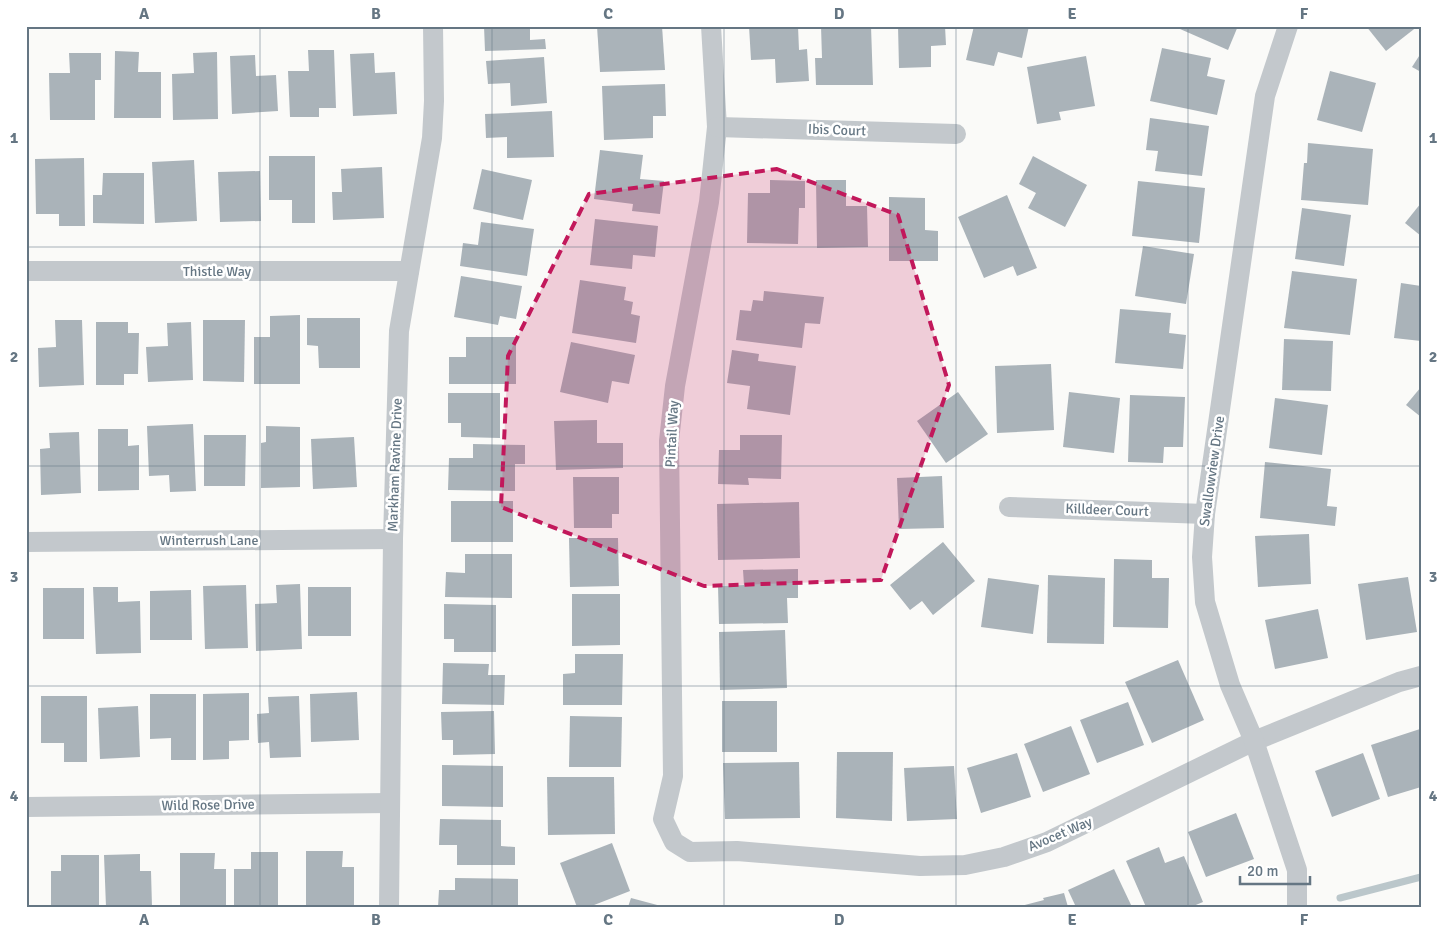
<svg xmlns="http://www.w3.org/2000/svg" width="1447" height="933" viewBox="0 0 1447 933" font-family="Signika,sans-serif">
<rect width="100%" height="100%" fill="#fafaf8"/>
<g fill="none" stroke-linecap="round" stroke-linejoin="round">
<path stroke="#bbc7cb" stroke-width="7" d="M1340,898L1421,877"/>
</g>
<g fill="#aab3b9">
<path d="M484,26H530V40L545,39L546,49L485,51Z"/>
<path d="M597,26H662L665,70L600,72Z"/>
<path d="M749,26H798L799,50L807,49L809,81L776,83L775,59L751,60Z"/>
<path d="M821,26H871L873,85H816L815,58H822Z"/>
<path d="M898,26H945L946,45L931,46V67L899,68Z"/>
<path d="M974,26H1029L1022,58L998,52L994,66L966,60Z"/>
<path d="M1181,26H1238L1228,50L1180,29Z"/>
<path d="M1366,26H1418L1386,51Z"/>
<path d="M1162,48L1211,58L1207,76L1225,80L1217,115L1150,101Z"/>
<path d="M308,50H334L336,108H319V117H290L288,71H309Z"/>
<path d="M115,51L139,52L138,72H161V118H114Z"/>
<path d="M217,52L218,119L173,120L172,74L194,73L193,53Z"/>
<path d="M69,53H101V80H95V120H50L49,73H70Z"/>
<path d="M374,53L375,73L395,72L397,114L353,116L350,54Z"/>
<path d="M1421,53V72L1412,67Z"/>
<path d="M255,55L256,76L276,75L278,111L232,114L230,56Z"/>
<path d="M1086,56L1095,106L1059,112L1061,120L1037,124L1027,67Z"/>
<path d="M544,57L547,103L511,106L510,83L488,84L486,61Z"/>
<path d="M1330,71L1376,83L1362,132L1317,120Z"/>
<path d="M665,84L666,116H653V138L604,140L602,86Z"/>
<path d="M552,111L554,157L507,158V137L486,138L485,114Z"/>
<path d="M1150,118L1209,126L1202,176L1155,171L1158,151L1146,150Z"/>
<path d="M1308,143L1373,149L1368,205L1301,200L1304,163H1307Z"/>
<path d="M600,150L643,155L640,179L664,181L660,214L632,211L633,204L594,199Z"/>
<path d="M269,156H315V223H292V200H269Z"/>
<path d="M1033,156L1087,185L1065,227L1028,208L1036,193L1019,184Z"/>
<path d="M84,158L85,226H59V214H36L35,159Z"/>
<path d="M194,160L197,221L155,223L152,162Z"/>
<path d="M382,167L384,218L333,220L332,192H342L341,169Z"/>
<path d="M482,169L532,180L523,220L473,209Z"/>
<path d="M260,171L261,221L220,222L218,172Z"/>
<path d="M103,173H144V224L93,223V195H102Z"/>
<path d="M770,180L805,181V208H799L798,244L747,243L748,193H770Z"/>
<path d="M816,180H846V206H867L868,247L817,248Z"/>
<path d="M1138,181L1205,188L1199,243L1132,236Z"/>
<path d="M1007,195L1037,268L1017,276L1013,266L984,278L958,217Z"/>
<path d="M889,197L925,198V230L938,231V261H889Z"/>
<path d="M1421,203V236L1405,223Z"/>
<path d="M1302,208L1351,215L1344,266L1295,259Z"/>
<path d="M595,219L658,226L655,257L633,255L632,269L590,265Z"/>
<path d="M481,222L534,229L527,276L460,266L463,243L478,245Z"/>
<path d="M1143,246L1194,254L1186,304L1135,296Z"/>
<path d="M1292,271L1357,279L1350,335L1284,328Z"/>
<path d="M461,276L522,286L516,319L500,316L498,325L454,317Z"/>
<path d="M580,280L626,287L624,300L633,302L631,314L640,316L636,343L572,333Z"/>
<path d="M1401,283L1421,286V341L1394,338Z"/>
<path d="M764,291L824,297L820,324L805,323L802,348L736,340L740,310L751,311L753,300L763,301Z"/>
<path d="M1120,309L1171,313L1169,333L1186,335L1183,369L1115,363Z"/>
<path d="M300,315V384H254V337H270V316Z"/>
<path d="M307,318H360V368H319L318,346L307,345Z"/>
<path d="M55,320H82L84,385L39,387L38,348L56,347Z"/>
<path d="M203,320H245L244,382L203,381Z"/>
<path d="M96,322H128V333H139L138,374H124V385H96Z"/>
<path d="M191,322L193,380L148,382L146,347L168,346L167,323Z"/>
<path d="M466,337H516V384H449V357H466Z"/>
<path d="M1284,339L1333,341L1331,391L1282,390Z"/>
<path d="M571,342L635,355L629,384L612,381L608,403L560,392Z"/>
<path d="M732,350L759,354L758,361L796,366L790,415L747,409L750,386L727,383Z"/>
<path d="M1051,364L1054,430L997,433L995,366Z"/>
<path d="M1421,387V417L1406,405Z"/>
<path d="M958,392L988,434L946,463L917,421Z"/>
<path d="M1069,392L1120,398L1114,453L1063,447Z"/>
<path d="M448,393H500V438L461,437V423H448Z"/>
<path d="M1130,395L1185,397L1183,447H1164L1163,463L1128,462Z"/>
<path d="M1275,398L1328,405L1322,455L1269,448Z"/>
<path d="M597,420V443H623V468L556,470L554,421Z"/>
<path d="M193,424L196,491L170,492L169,475L149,476L147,426Z"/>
<path d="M266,426L300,427V487L261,488V443L266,442Z"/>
<path d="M98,429H128V446L139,445V490L98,491Z"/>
<path d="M79,432L81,493L41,495L40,449L50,448L49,433Z"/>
<path d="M204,435H246L245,486H204Z"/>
<path d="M740,435H782L781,479L748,478L749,485L718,484L719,450H740Z"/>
<path d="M354,437L357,487L313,489L311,439Z"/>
<path d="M473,444L525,445V464H515V491L448,490L449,458H473Z"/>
<path d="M1265,462L1331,469L1327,506L1337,507L1335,526L1260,518Z"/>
<path d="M942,476L944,528L899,529L897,478Z"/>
<path d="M573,477H619V514H612V528H574Z"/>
<rect x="451" y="501" width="62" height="41"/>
<path d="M799,502L800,558L718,560L717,504Z"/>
<path d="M1309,534L1311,584L1258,587L1255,536Z"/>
<path d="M569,538H618L619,586L570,587Z"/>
<path d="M943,542L975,581L933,615L922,601L910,610L890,585Z"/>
<path d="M465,554H512V598L445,597L446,572L465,573Z"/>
<path d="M1114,559L1152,560V578H1169L1168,628L1113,627Z"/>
<path d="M798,569V598H787L788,623L719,624L718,586L744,585L743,570Z"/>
<path d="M1048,575L1105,578L1104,644L1047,643Z"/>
<path d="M1408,577L1417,632L1366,640L1358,584Z"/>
<path d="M988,578L1039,585L1033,634L981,627Z"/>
<path d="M300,584L302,649L256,651L255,604L277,603L276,585Z"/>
<path d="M246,585L248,648L205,649L203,586Z"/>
<path d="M93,587H118V602L140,601L141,653L96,654Z"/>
<rect x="308" y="587" width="43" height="49"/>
<rect x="43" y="588" width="41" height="51"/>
<path d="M191,590L192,640H150V591Z"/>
<path d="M572,594H620V645L572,646Z"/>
<path d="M444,604L496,605V652H454V639H444Z"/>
<path d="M1318,609L1328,658L1275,669L1265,620Z"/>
<path d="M785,630L787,688L720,690L719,632Z"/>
<path d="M575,654H623L622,705H563V674L575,673Z"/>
<path d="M1178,660L1204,720L1152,743L1125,682Z"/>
<path d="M443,663L489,664L488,675H505L504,705L442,704Z"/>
<path d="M357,692L359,740L311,742L310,694Z"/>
<path d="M249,693V740L229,741V759L203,760V694Z"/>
<path d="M150,694H196V760H171V738L150,739Z"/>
<path d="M41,696H87V762H64V743H41Z"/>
<path d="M299,696L301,757L270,758L269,742L258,743L257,714L269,713L268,697Z"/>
<rect x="722" y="701" width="55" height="51"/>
<path d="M1128,702L1144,745L1097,763L1080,720Z"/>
<path d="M138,706L140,757L100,759L98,708Z"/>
<path d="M494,711L495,754L453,755V740H442L441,712Z"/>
<path d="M570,716L622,717L621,767H569Z"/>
<path d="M1071,726L1090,774L1043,792L1024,744Z"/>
<path d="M1420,729L1421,787L1388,797L1371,745Z"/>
<path d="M837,752H893L892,821L836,818Z"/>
<path d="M1017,753L1031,797L981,813L967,768Z"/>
<path d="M1363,753L1380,799L1332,817L1315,771Z"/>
<path d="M799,762L800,818L725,819L723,763Z"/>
<path d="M442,765L503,766V807L442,806Z"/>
<path d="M954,766L957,819L907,821L904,768Z"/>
<path d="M547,777H614L615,834L548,835Z"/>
<path d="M1236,813L1254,859L1206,877L1188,832Z"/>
<path d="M440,819L501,820V846L515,847V865H457V845H439Z"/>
<path d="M612,843L630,891L589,907H577L560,863Z"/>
<path d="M1159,847L1165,863L1184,856L1203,902L1191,907H1146L1126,861Z"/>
<path d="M306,851H343L342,867H354V907L306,906Z"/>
<path d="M251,852H278V907H234V869H251Z"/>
<path d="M180,853H215L214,869H226V907H180Z"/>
<path d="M140,854V871H151L152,907H106L104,855Z"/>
<path d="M61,855H99V907H51V871H61Z"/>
<path d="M1114,869L1132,907H1076L1068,890Z"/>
<path d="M455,878L518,879V907H438L439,890H455Z"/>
<path d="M1064,893L1068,907H1017L1044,900L1043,898Z"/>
<path d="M631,898L661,906V907H628Z"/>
</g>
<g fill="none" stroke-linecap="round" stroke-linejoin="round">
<g stroke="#c3c8cc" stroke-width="20">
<path d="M711,26L717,127L709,202L675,386L669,441L673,776L663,819L674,842L690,852L737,851L920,866L965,865L1004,857L1047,842L1254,741L1399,682L1421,676"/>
<path d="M1288,26L1265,96L1205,514L1202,557L1205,602L1230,685L1254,741L1297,870V907"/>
<path d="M717,127L956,134"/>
<path d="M26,271H409"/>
<path d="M1009,507L1205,514"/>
<path d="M26,542L393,539"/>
<path d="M26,807L390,803"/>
<path d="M389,907L393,539L399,331L432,138L434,101L433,26"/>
</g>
</g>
<path fill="#c2185b" fill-opacity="0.2" stroke="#c2185b" stroke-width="4" stroke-dasharray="10 6" stroke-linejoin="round" d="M777,169L898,215L949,385L881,580L704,586L501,507L508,356L589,194Z"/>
<path fill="none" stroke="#657683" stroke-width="1" stroke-opacity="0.55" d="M260,26V907M492,26V907M724,26V907M956,26V907M1188,26V907M26,247H1421M26,466H1421M26,686H1421"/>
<g text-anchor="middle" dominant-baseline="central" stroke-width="5" stroke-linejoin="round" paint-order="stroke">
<g font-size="14" fill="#657683" stroke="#fff">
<text transform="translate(837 130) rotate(2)">Ibis Court</text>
<text x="217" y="271">Thistle Way</text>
<text transform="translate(672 434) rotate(-87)">Pintail Way</text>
<text transform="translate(395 465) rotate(-88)">Markham Ravine Drive</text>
<text transform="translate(1212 471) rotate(-82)">Swallowview Drive</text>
<text transform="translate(1107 510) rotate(2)">Killdeer Court</text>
<text x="209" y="540">Winterrush Lane</text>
<text transform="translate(208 805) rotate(-1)">Wild Rose Drive</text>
<text transform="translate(1060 834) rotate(-23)">Avocet Way</text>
</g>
</g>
<rect width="1447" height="933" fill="none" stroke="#ffffff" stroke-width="55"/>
<path d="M1240 876v8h70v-8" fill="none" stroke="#657683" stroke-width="2.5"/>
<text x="1247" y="876" font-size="15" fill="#657683" stroke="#ffffff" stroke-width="4" paint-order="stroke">20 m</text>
<rect x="28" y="28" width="1392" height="878" fill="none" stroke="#657683" stroke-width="2"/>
<g font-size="16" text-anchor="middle" font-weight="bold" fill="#657683">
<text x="144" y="19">A</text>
<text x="376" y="19">B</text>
<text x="608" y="19">C</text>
<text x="839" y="19">D</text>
<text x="1072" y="19">E</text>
<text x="1304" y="19">F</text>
<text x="14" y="143">1</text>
<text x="1433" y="143">1</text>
<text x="14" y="362">2</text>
<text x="1433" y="362">2</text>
<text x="14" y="582">3</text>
<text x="1433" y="582">3</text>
<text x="14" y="801">4</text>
<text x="1433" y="801">4</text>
<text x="144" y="925">A</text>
<text x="376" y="925">B</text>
<text x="608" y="925">C</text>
<text x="839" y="925">D</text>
<text x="1072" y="925">E</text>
<text x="1304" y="925">F</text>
</g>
</svg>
